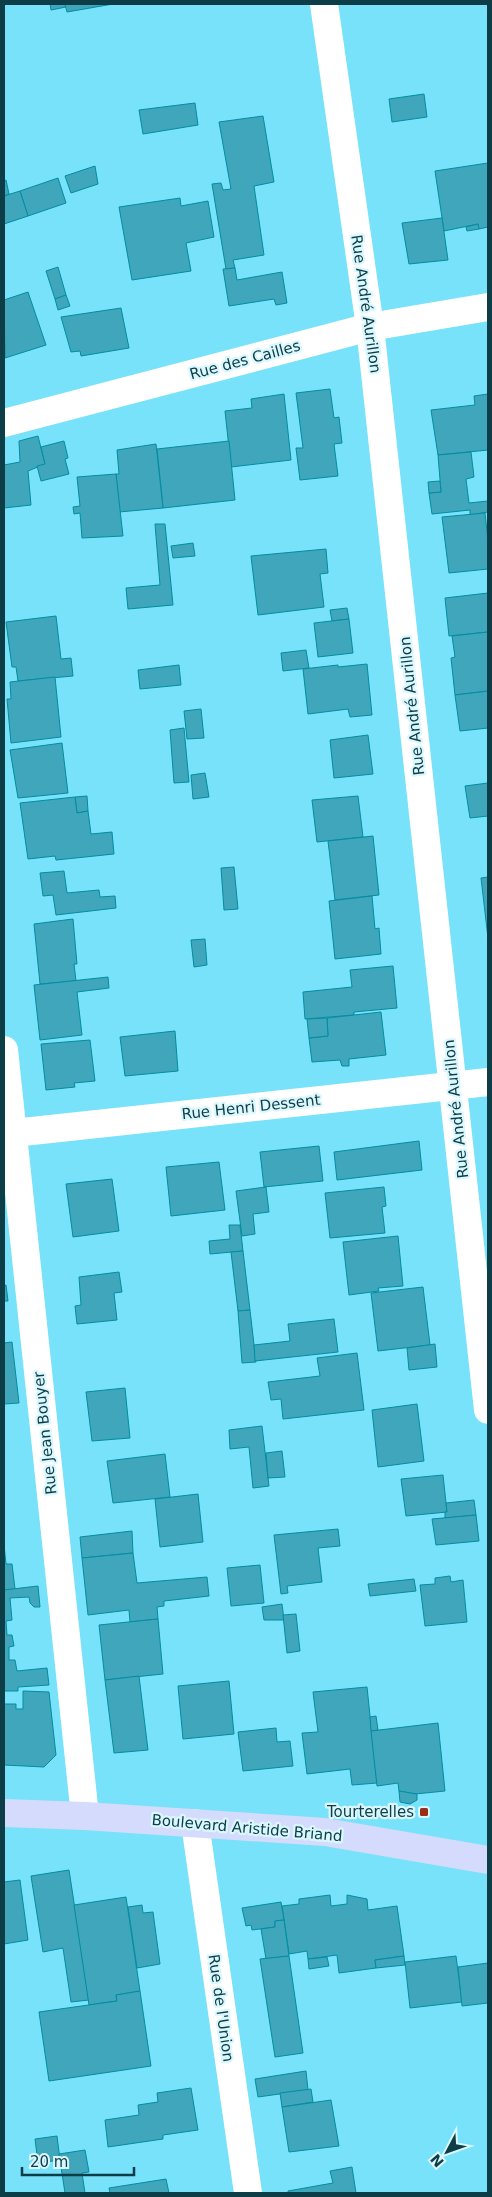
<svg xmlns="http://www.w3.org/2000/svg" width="492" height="2197" viewBox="0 0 492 2197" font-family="'DejaVu Sans',sans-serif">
<rect width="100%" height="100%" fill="#77e2fa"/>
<g fill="#3fa6bc" stroke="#018da3">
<path d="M50,4H65L66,7L51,10Z"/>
<path d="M65,4H113L67,12Z"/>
<path d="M424,94L427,117L392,122L389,99Z"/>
<path d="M195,103L198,125L143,134L139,110Z"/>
<path d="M263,116L274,182L254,186L264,255L233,260L235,268L226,269L212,184L221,183L223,190L231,189L219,122Z"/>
<path d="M488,163V227L479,229L478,224L444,231L435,171Z"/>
<path d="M95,166L98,184L71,193L65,176Z"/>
<path d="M58,178L66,203L28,216L20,191Z"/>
<path d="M6,180L9,194L4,196V181Z"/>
<path d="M20,191L28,216L4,224V196Z"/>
<path d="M180,198L181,206L208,201L214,237L186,243L191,271L132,280L119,207Z"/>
<path d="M442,218L448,260L409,264L402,223Z"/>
<path d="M478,224L479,229L467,231L466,227Z"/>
<path d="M58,267L66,295L55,299L46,271Z"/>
<path d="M235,268L237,280L282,272L287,303L276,305L274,299L229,306L223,269Z"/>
<path d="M28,292L46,345L5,358L4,300Z"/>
<path d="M66,295L70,306L58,310L55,299Z"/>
<path d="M121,308L129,348L81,356L80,351L71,352L61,317Z"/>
<path d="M330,389L334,418L339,417L342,443L334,444L338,476L300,480L296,448H303L296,393Z"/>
<path d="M284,394L291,460L231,467L225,411L252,408L251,399Z"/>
<path d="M488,394V450L438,455L431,410L475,405L474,396Z"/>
<path d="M38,436L45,464L28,471L31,505L4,508V465L20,462L19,441Z"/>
<path d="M64,441L68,458L65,459L69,474L41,481L37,466L45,464L41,447Z"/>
<path d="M229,441L235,500L163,508L157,449Z"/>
<path d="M156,444L163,508L119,512L116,474H119L117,450Z"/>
<path d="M471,452L474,477L466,479L469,503L488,501V512L470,515V510L432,514L429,493L441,492L438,455Z"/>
<path d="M116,474L123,536L82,538L80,513L74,514L73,507L80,506L77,477Z"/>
<path d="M440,481L441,492L429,493L428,482Z"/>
<path d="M485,513L488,540V569L449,573L442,517Z"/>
<path d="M155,524H165L173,605L128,609L126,588L160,585Z"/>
<path d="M193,543L195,556L173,558L171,546Z"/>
<path d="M326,549L328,573L320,574L324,607L258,615L251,556Z"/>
<path d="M488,593V632L449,636L445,598Z"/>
<path d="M347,608L349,619L332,621L330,610Z"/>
<path d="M56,616L61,659L71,658L73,676L18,681L16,667H12L6,622Z"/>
<path d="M349,619L353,653L318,657L314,623Z"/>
<path d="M488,632V691L455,695L451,658L455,657L452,636Z"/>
<path d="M306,650L309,668L283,671L281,653Z"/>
<path d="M367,664L372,715L350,717L348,709L308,714L303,669L338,665V667Z"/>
<path d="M179,665L181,685L140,689L138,670Z"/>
<path d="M55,677L61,737L11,743L7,699H11L10,682Z"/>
<path d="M488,691V728L460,731L455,695Z"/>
<path d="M201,709L204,738L187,739L184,711Z"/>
<path d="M184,728L189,782L174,783L170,730Z"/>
<path d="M368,735L373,774L334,778L330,740Z"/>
<path d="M62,743L68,793L18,798L10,750Z"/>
<path d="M205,773L209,797L193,799L191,775Z"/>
<path d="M488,783V816L470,818L465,786Z"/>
<path d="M87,796L88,811L77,813L75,797Z"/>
<path d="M358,796L363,837L317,842L312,800Z"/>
<path d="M75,797L77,813L88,811L91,834L112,832L114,854L56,860L55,856L28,859L20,803Z"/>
<path d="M373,836L379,895L335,900L328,841Z"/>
<path d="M234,867L238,909L224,910L221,868Z"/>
<path d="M64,871L67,893L99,890L100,897L115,896L116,908L56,915L53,895L43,896L40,873Z"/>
<path d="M488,877V938L481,878Z"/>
<path d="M372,896L375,929L379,928L381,954L335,959L329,901Z"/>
<path d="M73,919L77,964H74L76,981L40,984L34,924Z"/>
<path d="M205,939L207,965L194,967L191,940Z"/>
<path d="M393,966L397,1008L354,1012V1015L305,1019L303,992L352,987L350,970Z"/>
<path d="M108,977L109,988L77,992L82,1035L40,1040L34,985Z"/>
<path d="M381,1012L386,1055L349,1059V1066H342L340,1060L312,1062L309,1038L328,1036L327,1018Z"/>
<path d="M327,1018L328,1036L309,1038L307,1019Z"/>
<path d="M175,1031L178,1071L125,1076L120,1037Z"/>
<path d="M90,1040L95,1081L74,1083L75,1087L46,1090L41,1044Z"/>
<path d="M419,1141L422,1170L337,1180L334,1152Z"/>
<path d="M319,1146L323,1181L264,1187L260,1152Z"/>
<path d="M219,1162L225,1210L171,1216L166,1167Z"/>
<path d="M112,1179L119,1231L73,1237L66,1184Z"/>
<path d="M266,1187L269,1212L253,1214L255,1234L242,1236L236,1191Z"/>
<path d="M384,1187L386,1206L382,1207L385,1233L330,1238L325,1193Z"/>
<path d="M229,1225H240L243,1251L210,1254L209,1241L230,1239Z"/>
<path d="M398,1236L403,1286L378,1288L379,1291L349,1295L343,1242Z"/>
<path d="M243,1251L250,1310L238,1311L231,1252Z"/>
<path d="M119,1272L122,1292L114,1293L117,1320L77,1324L75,1306L81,1305L79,1277Z"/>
<path d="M6,1285L8,1301H4V1286Z"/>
<path d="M423,1287L430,1345L378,1351L371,1293Z"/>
<path d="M250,1310L256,1362L242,1363L238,1311Z"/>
<path d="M334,1319L338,1352L255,1361L254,1345L290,1341L288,1324Z"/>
<path d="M12,1342L19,1403L4,1404V1343Z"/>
<path d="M435,1344L437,1367L409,1370L407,1348Z"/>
<path d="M357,1353L364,1410L283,1419L281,1399L271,1400L268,1382L320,1376L317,1358Z"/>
<path d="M125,1388L130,1438L92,1441L86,1392Z"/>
<path d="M417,1404L424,1461L378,1467L372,1410Z"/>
<path d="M262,1426L269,1486L253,1488L249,1447L230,1449L229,1430Z"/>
<path d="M282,1451L285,1477L268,1478L266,1453Z"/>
<path d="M165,1454L170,1497L113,1503L107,1461Z"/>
<path d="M443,1475L447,1512L406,1516L401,1479Z"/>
<path d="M198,1494L203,1542L160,1547L155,1499Z"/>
<path d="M474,1500L476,1515L445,1518V1512H447L446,1503Z"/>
<path d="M476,1515L479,1541L436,1545L432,1519Z"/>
<path d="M338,1529L340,1546L318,1548L322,1582L287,1586L288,1593L281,1594L274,1535Z"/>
<path d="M132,1531L133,1553L82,1558L80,1537Z"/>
<path d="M4,1545L6,1564H12L15,1589L4,1590Z"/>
<path d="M133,1553L137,1583L207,1577L209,1596L164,1601V1606L157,1607L158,1619L130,1622L129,1610L88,1615L82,1558Z"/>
<path d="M260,1565L264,1603L231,1606L227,1568Z"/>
<path d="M450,1576L451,1582L463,1580L467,1622L425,1626L420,1585L435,1584V1578Z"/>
<path d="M414,1579L416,1591L370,1596L368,1584Z"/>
<path d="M38,1586L40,1607H34L30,1603L29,1597L10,1598L12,1620L6,1621L7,1635H12L14,1646L9,1647V1660H15L17,1671L47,1668L49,1685L18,1687V1691H4V1590Z"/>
<path d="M282,1604L284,1620H264L262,1607Z"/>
<path d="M296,1614L300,1651L287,1653L283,1615Z"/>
<path d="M158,1619L163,1674L105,1680L99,1625Z"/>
<path d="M139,1676L148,1750L114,1753L105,1680Z"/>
<path d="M229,1681L234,1734L183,1739L178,1686Z"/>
<path d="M367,1687L377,1783L352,1785L350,1769L307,1774L302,1733L318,1732L313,1692Z"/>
<path d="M23,1691L49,1692L56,1755L44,1767L4,1765V1704H16V1709H23Z"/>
<path d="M376,1716L378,1730L371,1731L370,1717Z"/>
<path d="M438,1723L445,1791L415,1794L399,1791L398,1783L377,1786L371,1731Z"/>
<path d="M276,1728L277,1742L290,1741L293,1766L243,1771L238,1732Z"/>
<path d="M399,1791L417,1794V1800L410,1804L400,1802Z"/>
<path d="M69,1870L89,2000L71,2002L63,1948L43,1952L31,1876Z"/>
<path d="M20,1880L28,1940L4,1944V1882Z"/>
<path d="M330,1895L331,1906L347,1904V1895L367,1899L368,1910L397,1906L404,1956L375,1960L376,1968L339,1973L337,1955L308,1959L307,1951L289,1954L282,1906L299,1904V1899Z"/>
<path d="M126,1897L140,1991L116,1995L117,2001L89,2005L74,1905Z"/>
<path d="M281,1902L284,1920L275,1921V1927L252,1930L251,1925L246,1926L242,1908Z"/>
<path d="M142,1905L143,1913L153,1912L160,1964L137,1968L128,1907Z"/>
<path d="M284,1920L289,1956L266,1959L261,1929L275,1927V1921Z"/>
<path d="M289,1956L303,2053L275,2057L260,1959Z"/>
<path d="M404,1956L405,1965L376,1968L375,1960Z"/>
<path d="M456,1956L462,2002L410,2008L405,1962Z"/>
<path d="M327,1957L329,1966L309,1969L308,1959Z"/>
<path d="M488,1963V2003L462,2006L458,1967Z"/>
<path d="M140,1991L151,2066L49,2081L39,2012L117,2001L116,1995Z"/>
<path d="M306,2071L308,2090L258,2097L255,2079Z"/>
<path d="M191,2088L198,2130L163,2135V2139L108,2147L105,2120L139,2115L138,2105L158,2102L157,2093Z"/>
<path d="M311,2089L313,2102L282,2107L280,2093Z"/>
<path d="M331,2100L339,2146L289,2152L282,2107Z"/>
<path d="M57,2136L60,2160L38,2163L35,2139Z"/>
<path d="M85,2150L89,2172L82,2173L85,2193H65L59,2154Z"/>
<path d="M352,2167L356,2193H288V2191L333,2183L330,2171Z"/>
<path d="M166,2179L169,2193H110L109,2188Z"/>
</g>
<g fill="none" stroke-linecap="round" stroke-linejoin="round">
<g stroke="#fff" stroke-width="28">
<path d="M324,4L370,327L488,1410"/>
<path d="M4,423L370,327L488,307"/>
<path d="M4,1050L85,1816"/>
<path d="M4,1134L488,1082"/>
<path d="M195,1823L248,2193"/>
</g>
<path stroke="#d5dbfc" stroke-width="28" d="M4,1813L85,1816L325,1832L488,1860"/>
</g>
<rect fill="#982f17" stroke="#dbf7fe" stroke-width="2" x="419" y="1807" width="10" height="10" rx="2.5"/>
<g text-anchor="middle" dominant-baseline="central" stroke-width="4.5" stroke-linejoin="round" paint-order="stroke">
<g font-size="15" fill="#0d3d47" stroke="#dbf7fe">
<text transform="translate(366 304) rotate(82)">Rue André Aurillon</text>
<text transform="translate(245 360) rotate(-15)">Rue des Cailles</text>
<text transform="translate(412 706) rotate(-96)">Rue André Aurillon</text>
<text transform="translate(251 1107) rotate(-6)">Rue Henri Dessent</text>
<text transform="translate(456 1109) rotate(-96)">Rue André Aurillon</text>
<text transform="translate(45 1433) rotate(-96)">Rue Jean Bouyer</text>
<text transform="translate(247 1828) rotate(5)">Boulevard Aristide Briand</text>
<text transform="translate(221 2008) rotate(82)">Rue de l'Union</text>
</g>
<g font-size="15" fill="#0d3d47" stroke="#dbf7fe" text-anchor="end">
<text x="414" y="1812">Tourterelles</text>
</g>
</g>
<rect width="492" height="2197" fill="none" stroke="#0d3d47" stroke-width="10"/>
<g transform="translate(447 2152) rotate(229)" stroke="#dbf7fe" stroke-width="4" paint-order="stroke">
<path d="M0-4L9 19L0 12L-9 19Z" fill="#0d3d47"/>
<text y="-8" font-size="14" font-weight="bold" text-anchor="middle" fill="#0d3d47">N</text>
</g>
<path d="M22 2167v8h112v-8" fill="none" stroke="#0d3d47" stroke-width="2.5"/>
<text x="30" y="2167" font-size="15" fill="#0d3d47" stroke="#dbf7fe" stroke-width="4" paint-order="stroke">20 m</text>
</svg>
